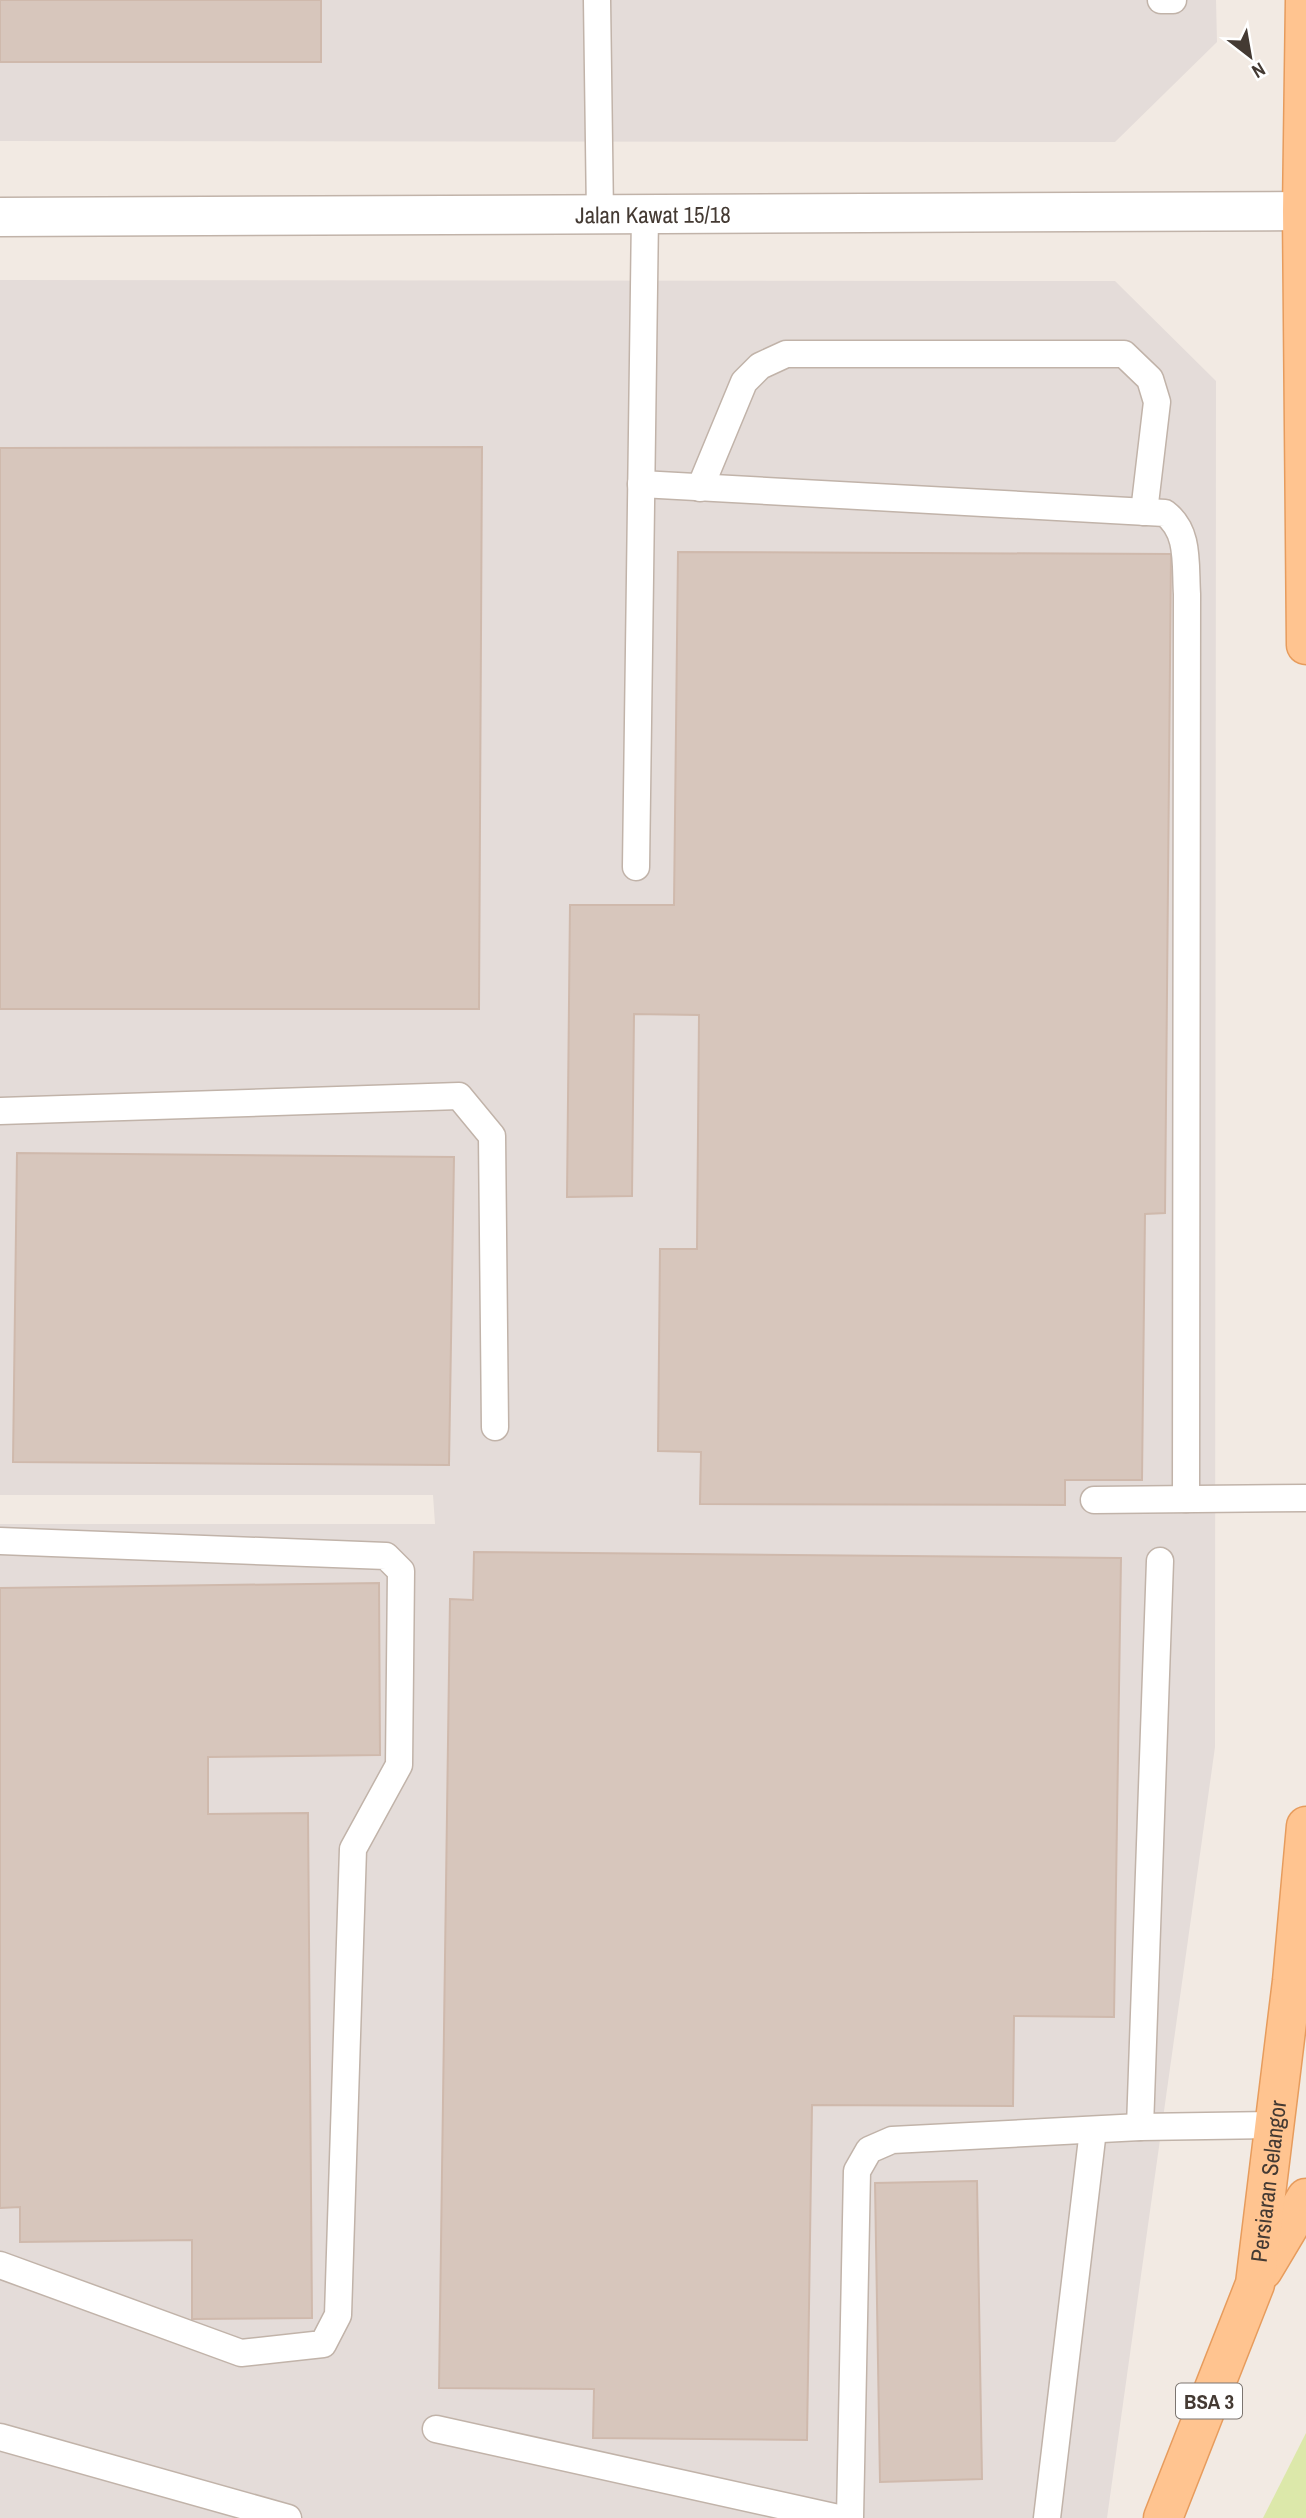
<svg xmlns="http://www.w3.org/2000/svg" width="1306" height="2518" viewBox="0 0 1306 2518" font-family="'Archivo Narrow',sans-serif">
<rect width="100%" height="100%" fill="#f2eae3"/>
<g fill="#e4dcd9">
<path d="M0,0H1216L1217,42L1115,142L0,141Z"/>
<path d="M0,280L1115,281L1216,381L1215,1747L1107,2518H0V1524H435L433,1495H0Z"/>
</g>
<path fill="#dce8aa" d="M1306,2433V2518H1263Z"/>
<g fill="#d7c6bc" stroke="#cfb9ac" stroke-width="2">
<rect x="0" y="0" width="321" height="62"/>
<path d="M482,447L479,1009H0V448Z"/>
<path d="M678,552L1171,554L1165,1213L1145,1214L1142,1480H1065V1505L700,1504L701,1452L658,1451L660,1249H697L699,1015L634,1014L632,1196L567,1197L570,905H674Z"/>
<path d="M17,1153L454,1157L449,1465L13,1462Z"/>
<path d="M474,1552L1121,1558L1114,2017L1014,2016L1013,2106L812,2105L807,2440L593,2438L594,2389L439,2388L450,1599L473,1600Z"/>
<path d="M379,1583L380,1755L208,1757V1814L308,1813L312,2318L192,2319V2240L20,2242V2207L0,2208V1588Z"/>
<path d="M977,2181L982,2479L880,2482L875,2183Z"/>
</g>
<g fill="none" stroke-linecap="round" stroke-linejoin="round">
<g stroke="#c1b3a9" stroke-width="29">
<g id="lane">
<path d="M597,0L600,215"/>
<path d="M1161,0H1173"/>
<path d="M641,484L1165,513C1190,532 1185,564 1187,594L1186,1499"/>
<path d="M700,488L744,382L760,366L786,354H1124L1150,379L1157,402L1144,512"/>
<path d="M636,867L645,215"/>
<path d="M0,1111L459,1096L492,1136L495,1427"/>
<path d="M1094,1500L1306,1498"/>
<path d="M0,1541L386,1556L401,1571L399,1765L353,1849L338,2315L323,2344L241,2353L0,2265"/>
<path d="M1140,2127L1160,1561"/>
<path d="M436,2429L838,2518"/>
<path d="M0,2437L288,2518"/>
<path d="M850,2518L857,2171L869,2150L892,2140L1140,2127L1274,2125"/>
<path d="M1047,2518L1093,2130"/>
</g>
</g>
<g stroke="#c1b3a9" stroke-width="41">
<g id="street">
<path id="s1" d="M0,217L1306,211"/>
</g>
</g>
<g stroke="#e79c5d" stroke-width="41">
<g id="primary">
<path d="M1305,0L1302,211L1306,645"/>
<path d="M1263,2270L1306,2198"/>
<path id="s2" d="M1163,2518L1255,2284L1292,1981L1306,1826"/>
</g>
</g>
<use href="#lane" stroke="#fff" stroke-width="26"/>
<use href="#street" stroke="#fff" stroke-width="38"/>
<use href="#primary" stroke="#ffc490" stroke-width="38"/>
</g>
<g text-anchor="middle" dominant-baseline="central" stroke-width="5" stroke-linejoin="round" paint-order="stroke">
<rect fill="#fff" stroke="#7c7570" stroke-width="2" x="1176" y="2383.5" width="66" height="35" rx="5"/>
<g font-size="21" font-weight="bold" fill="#443a33">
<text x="1209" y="2401">BSA 3</text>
</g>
<g font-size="23" fill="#443a33" stroke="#fff">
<text stroke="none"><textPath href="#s1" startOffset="653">Jalan Kawat 15/18</textPath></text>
<text stroke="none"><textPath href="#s2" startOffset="355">Persiaran Selangor</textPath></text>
</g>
</g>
<g transform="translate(1250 56) rotate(149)" stroke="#ffffff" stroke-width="5" paint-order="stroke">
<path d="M0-5L12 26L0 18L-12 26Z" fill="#443a33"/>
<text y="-10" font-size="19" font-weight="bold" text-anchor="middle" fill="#443a33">N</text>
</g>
</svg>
